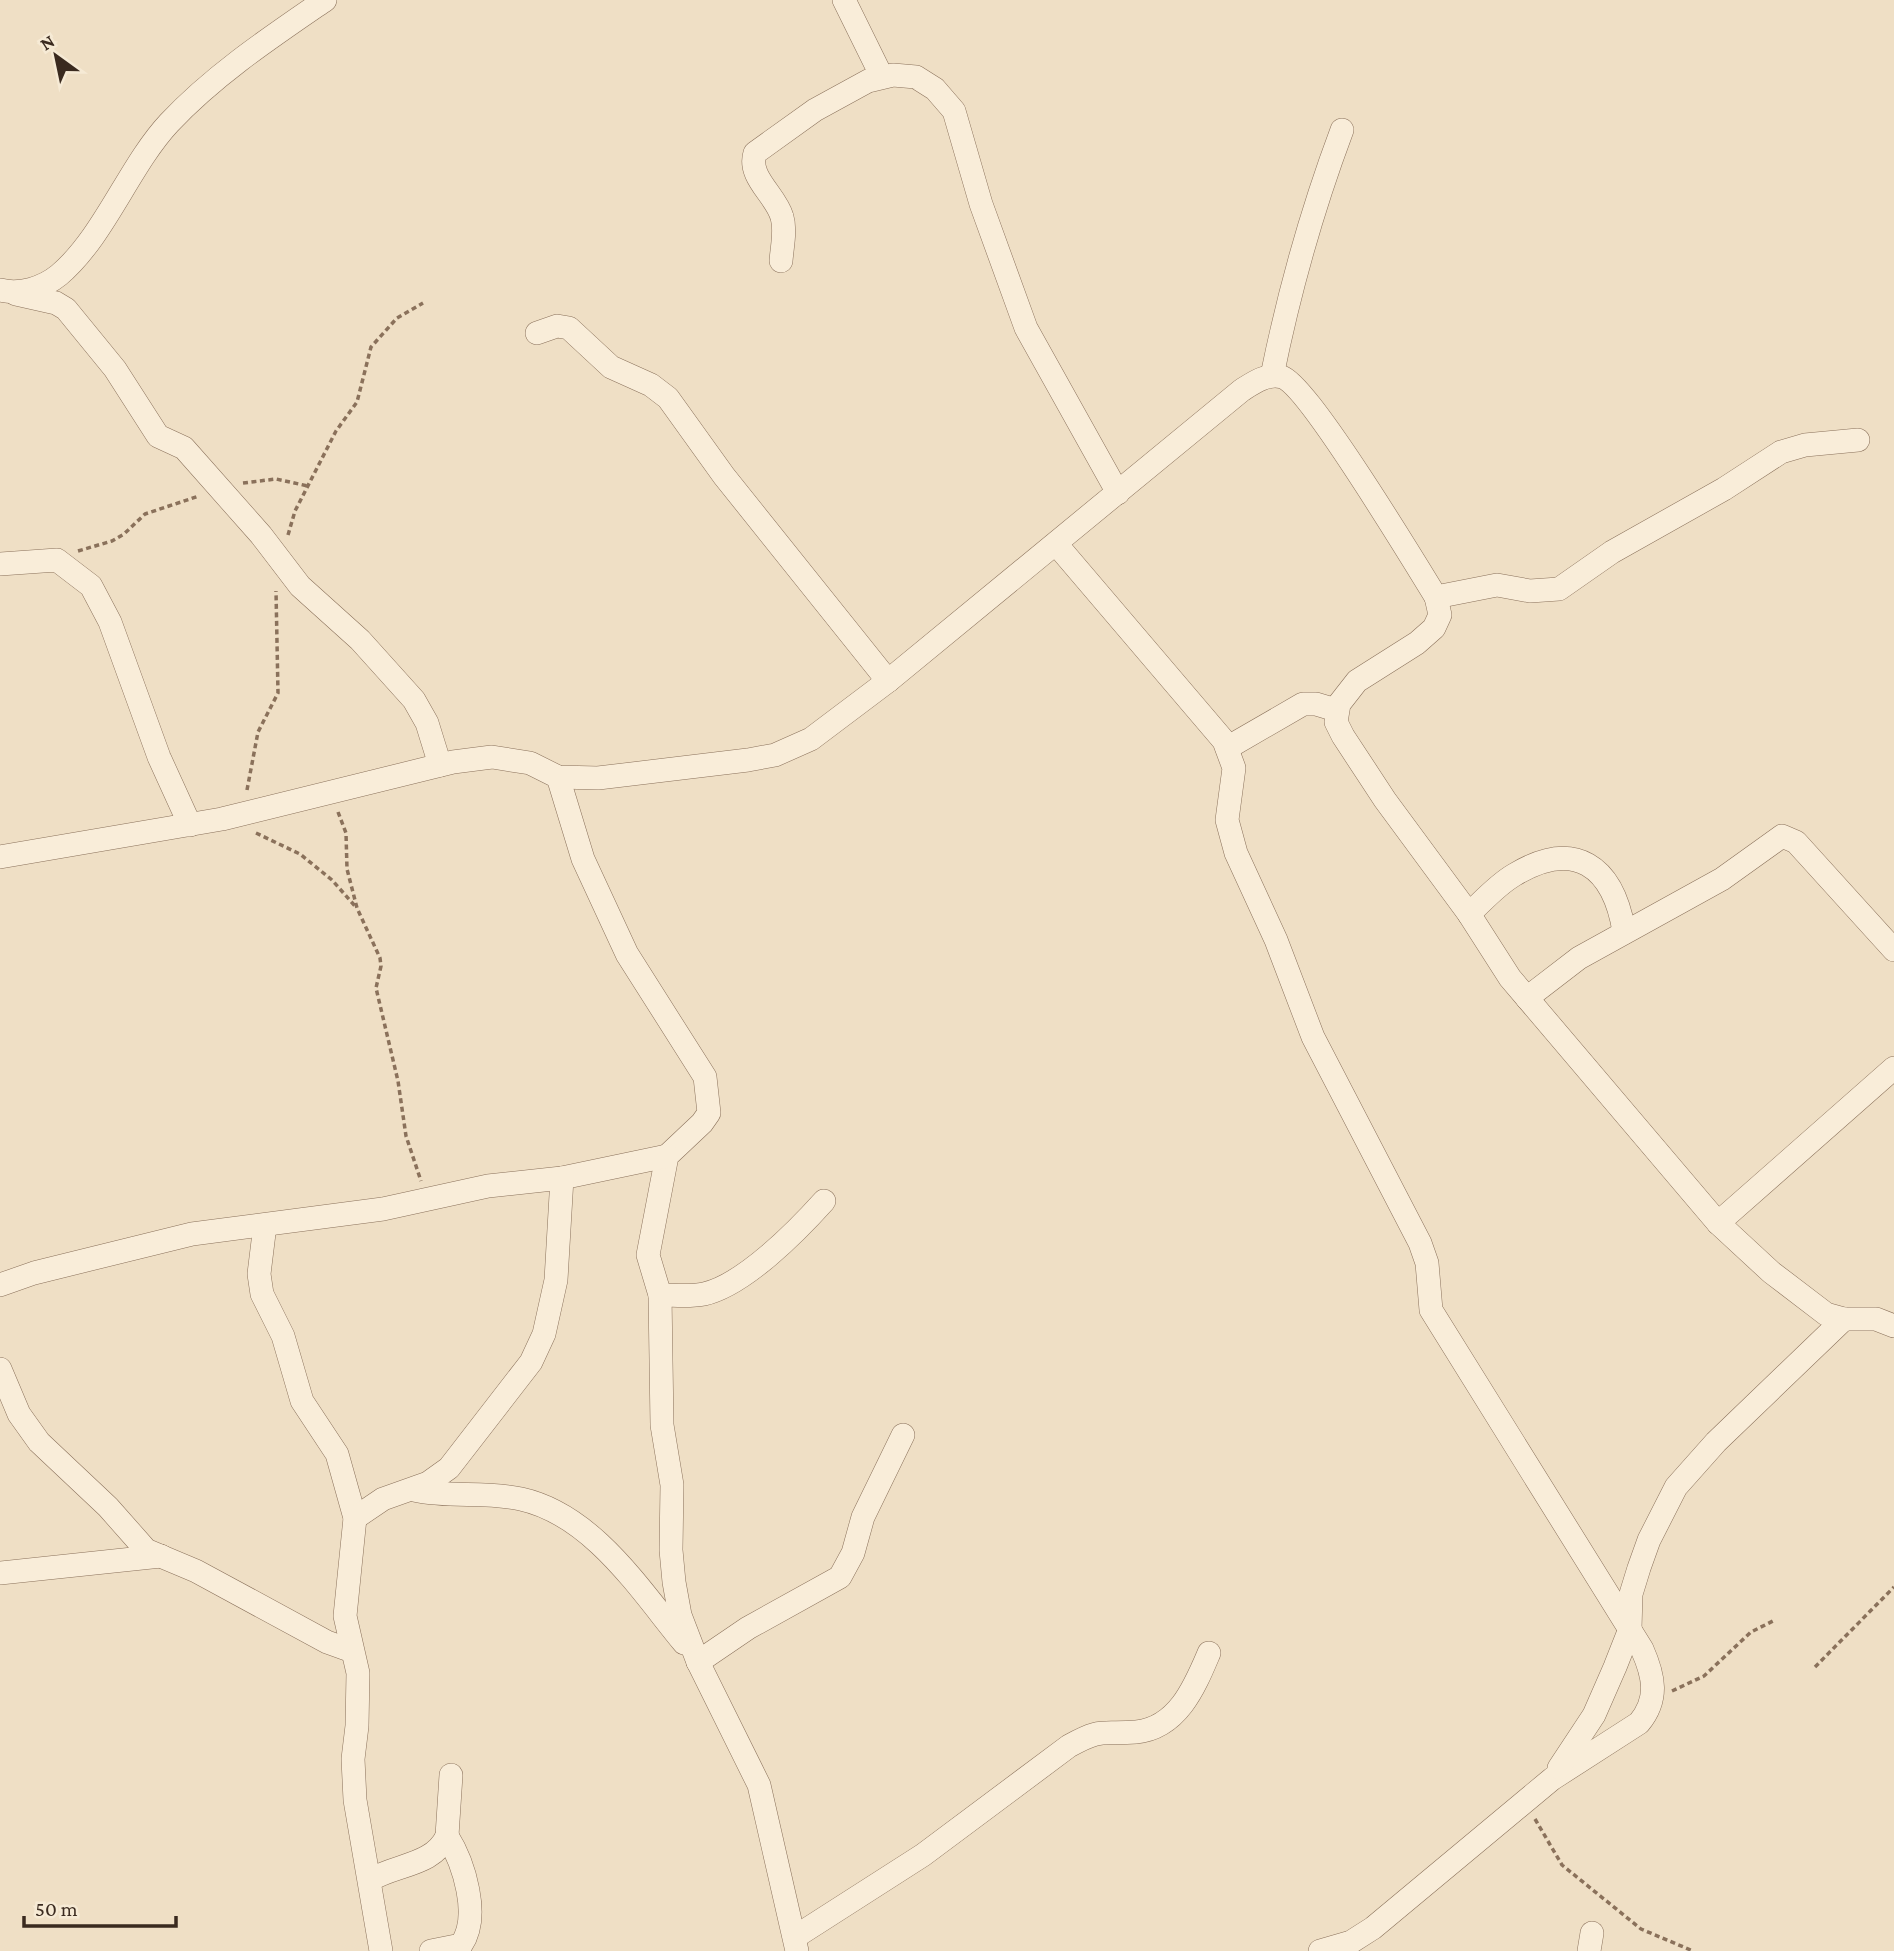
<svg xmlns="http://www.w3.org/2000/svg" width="1894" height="1951" viewBox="0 0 1894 1951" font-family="'Crimson Pro',serif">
<rect width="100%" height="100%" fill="#efdfc5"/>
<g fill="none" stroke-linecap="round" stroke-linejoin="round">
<g stroke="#8a715b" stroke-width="24">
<g id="street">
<path d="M844,0L882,77"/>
<path d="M781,261C782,247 786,230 782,217C776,195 747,177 755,153L815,110L868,81L893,75L916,77L935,89L954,111L981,204L1026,328L1118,493"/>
<path d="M0,290C20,295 43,288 59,275C104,237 129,166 169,123C214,75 271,37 325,0"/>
<path d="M16,294L56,303L66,309L115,369L158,436L184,448L261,535L300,586L360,640L414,700L427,723L440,765"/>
<path d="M537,333L557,326L569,328L611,367L651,385L668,398L724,476L888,681"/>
<path d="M1272,376C1289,292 1312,210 1342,130"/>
<path d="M1057,545L1224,741L1234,768L1227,820L1236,853L1276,940L1313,1037L1420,1243L1427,1263L1431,1310L1642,1649C1654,1676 1659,1699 1639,1723L1552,1779L1373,1928L1351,1942L1320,1951"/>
<path d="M0,564L57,560L91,586L110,622L159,757L190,825"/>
<path d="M1436,597L1440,615L1434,628L1417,643L1357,681L1339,704L1336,722L1343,736L1385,800L1469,914L1510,978L1718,1223L1771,1272L1826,1314L1844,1319H1876L1894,1326"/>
<path d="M1227,748L1303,704H1316L1336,710"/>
<path d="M558,777L583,859L627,954L705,1077L709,1113L702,1123L667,1156L648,1255L660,1295L662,1425L672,1485L671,1550L674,1582L680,1615L698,1662L759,1785L797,1951"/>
<path d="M0,857L222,819L453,762L492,757L530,763L558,777L598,778L748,760L775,755L811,739L888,681L1242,390C1253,383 1267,373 1282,377C1308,386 1415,563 1436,597L1497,585L1530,591L1559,589L1612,552L1724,489L1781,452L1805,445L1858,440"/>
<path d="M1469,914C1483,901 1497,885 1514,875C1575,838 1613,866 1624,931"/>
<path d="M1527,998L1579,958L1722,879L1782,836L1796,842L1894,950"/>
<path d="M1718,1223L1894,1068"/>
<path d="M265,1225L259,1274L262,1294L283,1336L302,1401L337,1454L355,1518L345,1616L358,1673L357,1726L353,1759L355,1800L381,1951"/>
<path d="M0,1285L34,1273L192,1234L383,1209L488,1186L562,1178L667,1156"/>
<path d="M660,1295C674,1295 690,1297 704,1294C744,1285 797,1231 824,1201"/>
<path d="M0,1369L19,1414L39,1442L108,1507L146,1550L196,1571L327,1642L352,1651"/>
<path d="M414,1490C449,1498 486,1491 521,1499C593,1515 640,1590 684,1643"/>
<path d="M355,1518L383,1499L428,1483L449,1468L531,1362L544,1334L556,1280L562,1178"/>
<path d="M0,1573L161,1556"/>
<path d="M698,1662L748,1628L840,1577L853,1553L863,1517L903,1435"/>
<path d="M1559,1768L1594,1715L1615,1667L1630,1629L1631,1594L1639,1568L1649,1540L1676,1487L1716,1442L1844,1319"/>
<path d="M370,1880C396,1864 433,1866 447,1836L451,1775"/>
<path d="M795,1937L923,1855L1069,1746C1103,1727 1101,1735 1136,1732C1178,1728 1195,1686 1209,1653"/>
<path d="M431,1951L461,1945C481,1917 464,1863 447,1836"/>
<path d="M1589,1951L1592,1933"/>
</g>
</g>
<g stroke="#8a715b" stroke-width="3.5" stroke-dasharray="5 3.5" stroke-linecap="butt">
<path d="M243,483L276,479L308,486"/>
<path d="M288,535L295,511L336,431L357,402L371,347L397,318L423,303"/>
<path d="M78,551L112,541L124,534L145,514L199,496"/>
<path d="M247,790L258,732L278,693L276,591"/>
<path d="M338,812L346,833L347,869L357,908L380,958L381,966L376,988L398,1081L406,1136L421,1181"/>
<path d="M256,833L300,854L332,880L355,906"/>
<path d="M1815,1667L1894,1587"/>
<path d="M1672,1691L1704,1676L1751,1632L1773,1621"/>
<path d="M1535,1819L1562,1865L1641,1929L1693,1951"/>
</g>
<use href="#street" stroke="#f9edd9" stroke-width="23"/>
</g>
<g transform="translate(56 56) rotate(327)" stroke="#f6ead5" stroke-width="5" paint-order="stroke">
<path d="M0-5L12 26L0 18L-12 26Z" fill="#3a2a1f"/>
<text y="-10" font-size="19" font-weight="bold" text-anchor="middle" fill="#3a2a1f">N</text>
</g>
<path d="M24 1916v10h152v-10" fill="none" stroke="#3a2a1f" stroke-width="3.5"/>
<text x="35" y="1916" font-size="21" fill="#3a2a1f" stroke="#f6ead5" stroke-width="5" paint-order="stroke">50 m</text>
</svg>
